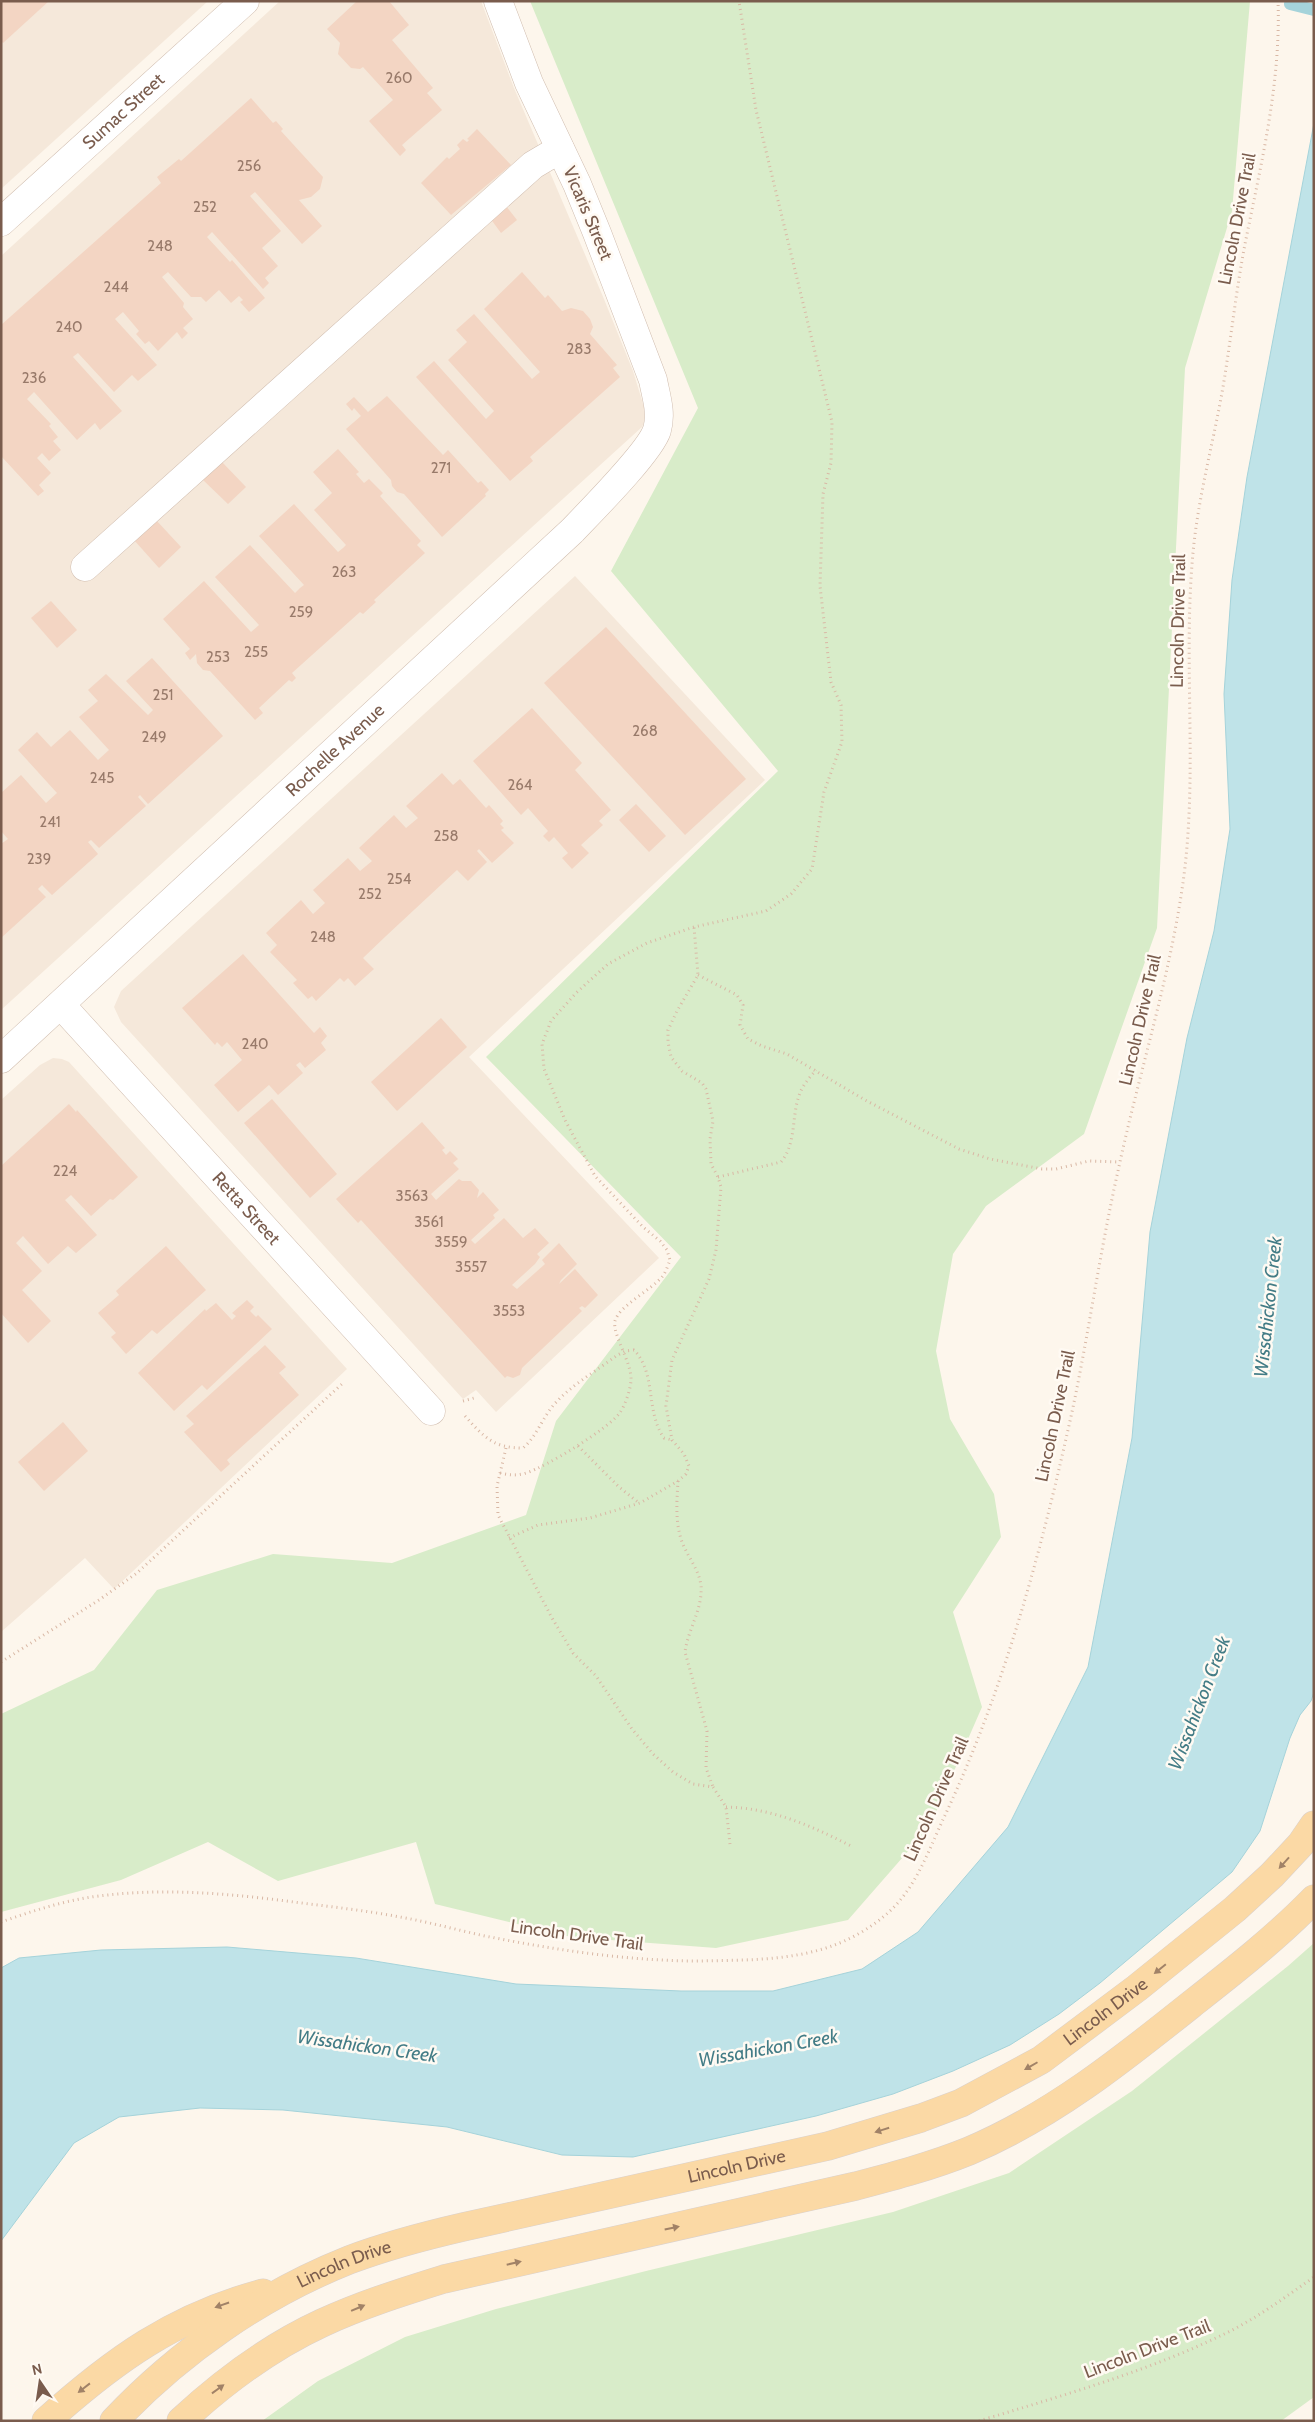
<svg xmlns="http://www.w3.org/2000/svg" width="1315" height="2422" viewBox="0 0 1315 2422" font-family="Cabin,sans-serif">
<rect width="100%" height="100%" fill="#fdf6ec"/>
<g fill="#f5e8da">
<path d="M1,1H208L1,189Z"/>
<path d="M280,1H481L514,88L604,299L633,371L644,407L645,420L642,427L1,1010V256Z"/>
<path d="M575,576L765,780L469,1057L659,1258L496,1412L476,1390L463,1399L121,1022L114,1007L121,991Z"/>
<path d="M53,1058L62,1059L69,1062L347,1369L114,1589L85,1558L1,1632V1100L40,1065Z"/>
</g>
<g fill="#d8ecc9">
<path d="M530,1H1250L1232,211L1185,368L1157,928L1084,1134L986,1206L953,1254L936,1351L950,1419L994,1494L1001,1537L953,1612L982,1707L930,1826L848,1920L716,1948L571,1937L435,1904L416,1842L278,1881L208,1842L121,1880L1,1912V1714L94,1670L157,1590L273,1554L392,1563L526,1515L556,1421L681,1257L486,1057L778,771L611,571L698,408Z"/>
<path d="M1314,1943V2397L1281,2421H262L318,2381L405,2337L496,2309L646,2271L893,2212L1009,2173L1132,2091L1288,1966Z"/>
</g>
<path fill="#bfe3e8" stroke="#a5d3da" d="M1314,123V1692L1311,1701L1300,1715L1290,1738L1260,1831L1232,1872L1100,1983L1059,2014L1010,2045L953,2071L893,2094L816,2116L633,2157L562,2155L447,2127L283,2110L200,2108L119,2117L74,2143L1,2241V1968L19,1958L101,1950L227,1947L356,1958L516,1984L681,1991H773L862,1969L918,1932L1008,1827L1088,1667L1132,1438L1150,1232L1187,1038L1214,931L1230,829L1224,694L1232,580L1247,477Z"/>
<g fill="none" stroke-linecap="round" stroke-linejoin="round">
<path stroke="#a5d3da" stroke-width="12" d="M1290,4L1314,10"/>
</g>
<g fill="#f3d5c3">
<path d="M1,1H49L3,43L1,41Z"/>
<path d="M357,1H389L409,25L392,40L433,88L427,93L442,110L402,145L406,150L400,156L369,121L393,100L363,67L360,69L351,68L338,54L340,43L327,29Z"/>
<path d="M251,98L273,123L276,121L283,129L281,131L323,177L320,189L311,197L299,200L322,226L302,244L255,192L250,196L281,231L262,248L278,266L265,278L269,283L263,289L212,232L207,237L230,262L232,260L265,298L249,312L240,302L243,300L239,296L231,303L219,290L206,302L201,297H191L168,272L162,277L184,303L183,307L193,319L183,328L188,333L182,339L177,332L158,351L149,341L145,344L136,334L139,331L123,312L115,319L157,365L138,381L132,375L114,392L78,353L74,356L73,357L122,411L100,430L95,423L77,440L34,392L27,399L51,424L49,426L58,437L53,441L61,450L49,461L42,453L37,458L51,473L39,485L44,491L38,496L1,456V325L161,183L157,177L179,159L181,161Z"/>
<path d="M477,129L511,165L451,215L421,183L447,157L449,159L460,149L457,145L463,139L467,142L469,140L467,139Z"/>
<path d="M506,206L517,220L501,233L490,218Z"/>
<path d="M522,272L545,298L548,295L562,311L571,308L583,311L590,319L593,327L590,334L617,365L613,368L620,377L530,457L533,461L510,481L416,377L434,361L486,419L494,411L448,360L467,342L456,330L474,314L532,379L540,372L484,309Z"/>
<path d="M387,396L443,455L448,450L478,483L481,481L489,490L485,494L486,496L442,537L404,494L397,492L392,486L391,480L346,429L361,416L354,408L352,411L346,404L354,397L368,412Z"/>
<path d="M338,449L359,472L356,474L364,483L369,479L383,493L380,496L421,541L417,545L425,553L374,600L376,602L363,614L360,612L292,673L296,678L292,682L289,680L259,708L263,713L255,720L210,671L203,670L197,663L196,654L190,660L185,653L190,649L163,619L204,581L251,632L259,625L215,577L250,545L295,593L300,588L304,585L259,536L294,504L338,552L343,548L346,545L314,510L332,493L313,472Z"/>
<path d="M221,461L246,487L228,504L202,479Z"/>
<path d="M156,520L181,547L159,568L134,540Z"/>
<path d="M51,601L77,630L57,648L31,618Z"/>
<path d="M606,627L746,779L685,835L544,683Z"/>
<path d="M152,658L223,736L148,804L140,795L138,797L146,806L99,848L91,840L88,842L98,854L52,895L42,885L38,889L46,897L1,938V844L8,839L1,831V793L21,775L46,803L57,793L18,750L37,732L51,747L70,730L98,760L109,750L79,717L98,701L88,690L106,674L148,715L153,710L126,681Z"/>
<path d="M532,708L582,763L575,770L611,810L599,821L603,825L581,845L589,853L572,869L562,858L568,853L554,837L549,842L543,836L548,831L528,808L521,815L473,761Z"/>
<path d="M442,773L453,785L460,779L486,808L489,805L503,821L500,824L504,828L501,830L514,843L492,863L479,849L477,851L487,862L468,881L457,870L386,936L363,958L374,969L355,986L348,978L344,982L340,978L316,1001L312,996L308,999L293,983L297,980L270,952L277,945L266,933L301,900L313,914L325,903L313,890L348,858L360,871L372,861L359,848L394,815L406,828L418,818L406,806Z"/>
<path d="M636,804L666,836L649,852L619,820Z"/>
<path d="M243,954L314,1033L320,1027L327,1036L321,1043L326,1050L305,1068L300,1062L296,1065L303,1073L278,1095L269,1085L238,1112L214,1085L242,1060L227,1042L222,1047L217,1042L215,1045L182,1008Z"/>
<path d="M441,1018L467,1047L397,1111L371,1082Z"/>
<path d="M272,1099L337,1174L310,1198L244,1123Z"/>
<path d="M69,1104L76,1112L77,1110L138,1177L113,1200L110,1199L91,1216L71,1195L65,1200L97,1235L76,1253L68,1246L48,1264L23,1236L16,1243L42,1271L22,1290L51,1321L28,1343L1,1313V1166Z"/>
<path d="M422,1122L445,1148L442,1150L446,1155L450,1151L458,1159L453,1163L459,1169L431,1194L436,1200L459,1179L462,1181H471L479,1190L477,1198L483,1192L499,1210L493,1215L495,1218L471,1240L475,1244L504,1218L523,1238L535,1228L549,1243L537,1254L540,1257L535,1264L512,1285L517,1289L545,1264L542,1260L559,1243L577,1264L561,1280L559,1284L575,1269L598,1295L585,1308L582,1306L579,1308L582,1311L522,1368L520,1375L513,1378L507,1376L505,1378L361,1220L358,1223L336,1199Z"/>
<path d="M166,1246L206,1290L157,1334L152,1330L126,1354L111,1337L116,1333L98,1313L119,1295L116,1291Z"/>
<path d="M247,1300L254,1307L250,1311L256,1317L258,1315L272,1329L207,1390L202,1385L174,1411L138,1373L205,1309L206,1311L216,1303L232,1320L236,1316L232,1313Z"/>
<path d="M265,1345L286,1367L279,1373L299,1395L227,1460L230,1464L221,1472L184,1432L194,1424L186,1416Z"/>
<path d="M63,1422L88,1451L44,1491L18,1462Z"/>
</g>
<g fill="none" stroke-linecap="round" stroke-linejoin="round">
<g stroke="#d1beb0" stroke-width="29">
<g id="minor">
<path id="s1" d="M1,222L245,1"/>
<path d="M85,567L533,165L560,149"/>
<path id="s2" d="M61,1005L431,1411"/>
<path id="s3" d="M1,1059L572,531C590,512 650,452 657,430C662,413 656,396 653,380L597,233L577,184L529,83L498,1"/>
</g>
</g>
<g stroke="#dad1cd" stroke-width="29">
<g id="major">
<path d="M46,2421C114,2360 174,2317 263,2293"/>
<path id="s4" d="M114,2421C179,2352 261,2295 349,2260C386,2246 424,2236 463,2227L828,2146L921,2118L961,2103L1041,2060L1137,1988L1235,1909L1272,1875L1301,1844L1314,1825"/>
<path d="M181,2421C222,2383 270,2347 322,2323C361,2305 402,2292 444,2279L856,2186C894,2176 932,2166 969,2151C1052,2116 1123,2059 1193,2003C1235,1970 1277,1937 1314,1899"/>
</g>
</g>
<g stroke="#d9b8a5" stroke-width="3" stroke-dasharray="1 4" stroke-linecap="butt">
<path d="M698,975L737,995L743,1005L740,1025L748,1039L762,1046L787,1054L865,1100L959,1149L990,1159L1042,1169H1056L1089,1161L1119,1162"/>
<path d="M718,1177L781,1162C797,1143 791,1115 800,1093C803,1085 810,1077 816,1070"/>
<path d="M463,1401L474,1398"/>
<path d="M465,1416C484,1437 493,1448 523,1448C536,1437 541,1421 552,1407C568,1387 595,1372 616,1356L625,1351L634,1350C657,1374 645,1411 664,1438L672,1440"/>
<path d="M578,1446L619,1487L639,1503"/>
<path d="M506,1448L497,1486L498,1515L552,1618L573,1653L596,1676L632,1729L653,1754L673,1772L693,1784L713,1787L726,1807L730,1844"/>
<path d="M500,1473C509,1475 517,1476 526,1473C546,1467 606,1430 619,1414C625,1406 631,1389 631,1379C631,1361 612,1334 615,1321C619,1306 651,1290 662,1277C666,1272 668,1265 670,1260L667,1250L660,1241L643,1227L595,1176L565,1120L544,1069L542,1044L551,1021L576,993L608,964L647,943L694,927L766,911L791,894L812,869L824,792L842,742L841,705L831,682L820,586L823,494L831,463L832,422L756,110L739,1"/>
<path d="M678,1481C677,1500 675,1520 681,1539C686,1555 698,1567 701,1585C703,1609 688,1629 685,1652L707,1731L706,1768L713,1787"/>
<path d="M509,1538L538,1525L590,1518L640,1503L678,1481L686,1474L689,1466L684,1454L672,1440L666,1406L672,1360L709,1279L716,1250L721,1187L718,1177L711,1164L710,1139L713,1121L706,1089L702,1083L682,1071L671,1057L668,1042V1030L677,1011L698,975L694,927"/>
<path d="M1,1662L99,1600L137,1573L343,1383"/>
<path d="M726,1807C772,1808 812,1826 853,1847"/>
<path d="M1,1922C33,1911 65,1900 99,1896C161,1888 224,1893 286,1901C324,1906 363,1910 400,1917C429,1922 457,1930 485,1936C556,1950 627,1961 700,1961C743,1960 787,1961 829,1947C850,1940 873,1927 890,1911C918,1885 931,1844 947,1811C1006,1684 1042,1548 1072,1412C1089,1332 1100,1251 1118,1171C1139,1072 1171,975 1184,875C1198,765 1182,653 1194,543C1200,490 1214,439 1223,387C1231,339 1236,291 1245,244C1261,164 1281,83 1278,1"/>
<path d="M979,2421C1060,2396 1143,2373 1220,2336C1253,2321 1284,2298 1314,2277"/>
</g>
<use href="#minor" stroke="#fff" stroke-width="28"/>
<use href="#major" stroke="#fbd9a5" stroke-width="28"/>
</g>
<defs><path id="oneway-solid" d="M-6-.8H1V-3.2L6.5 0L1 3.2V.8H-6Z" transform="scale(1.25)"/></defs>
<g fill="#a18267">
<use href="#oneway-solid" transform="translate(1284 1863) rotate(132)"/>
<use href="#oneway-solid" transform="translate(1160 1969) rotate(141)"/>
<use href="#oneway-solid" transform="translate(1031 2066) rotate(150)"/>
<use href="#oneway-solid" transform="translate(882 2130) rotate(163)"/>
<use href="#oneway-solid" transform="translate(672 2228) rotate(-12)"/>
<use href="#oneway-solid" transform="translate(514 2263) rotate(-13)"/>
<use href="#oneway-solid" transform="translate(222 2305) rotate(161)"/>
<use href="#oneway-solid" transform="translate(358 2308) rotate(-23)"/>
<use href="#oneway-solid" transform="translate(84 2388) rotate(142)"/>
<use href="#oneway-solid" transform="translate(218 2389) rotate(-36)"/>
</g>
<g text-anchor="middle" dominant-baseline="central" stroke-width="5" stroke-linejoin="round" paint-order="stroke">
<g font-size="15" fill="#987a6a">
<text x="399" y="78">260</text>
<text x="249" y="166">256</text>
<text x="205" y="207">252</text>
<text x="160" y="246">248</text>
<text x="116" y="287">244</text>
<text x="69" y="327">240</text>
<text x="579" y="349">283</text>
<text x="34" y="378">236</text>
<text x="441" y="468">271</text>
<text x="344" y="572">263</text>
<text x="301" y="612">259</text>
<text x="256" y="652">255</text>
<text x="218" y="657">253</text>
<text x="163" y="695">251</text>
<text x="645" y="731">268</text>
<text x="154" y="737">249</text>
<text x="102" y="778">245</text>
<text x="520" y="785">264</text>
<text x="50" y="822">241</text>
<text x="446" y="836">258</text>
<text x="39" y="859">239</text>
<text x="399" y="879">254</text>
<text x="370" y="894">252</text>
<text x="323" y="937">248</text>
<text x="255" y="1044">240</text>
<text x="65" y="1171">224</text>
<text x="412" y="1196">3563</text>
<text x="429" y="1222">3561</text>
<text x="451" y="1242">3559</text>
<text x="471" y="1267">3557</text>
<text x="509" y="1311">3553</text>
</g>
<g font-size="18" fill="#7a5c4d" stroke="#fffaf3">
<text stroke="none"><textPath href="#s1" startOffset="165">Sumac Street</textPath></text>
<text transform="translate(588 213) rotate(67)">Vicaris Street</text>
<text transform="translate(1237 219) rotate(-79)">Lincoln Drive Trail</text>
<text transform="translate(1178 621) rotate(-89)">Lincoln Drive Trail</text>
<text stroke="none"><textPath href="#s3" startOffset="455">Rochelle Avenue</textPath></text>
<text transform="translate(1140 1020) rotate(-77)">Lincoln Drive Trail</text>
<text stroke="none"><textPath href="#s2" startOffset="275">Retta Street</textPath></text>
<text transform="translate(1055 1416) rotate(-78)">Lincoln Drive Trail</text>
<text transform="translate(936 1799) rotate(-66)">Lincoln Drive Trail</text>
<text transform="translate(577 1935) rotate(8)">Lincoln Drive Trail</text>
<text stroke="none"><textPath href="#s4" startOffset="1091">Lincoln Drive</textPath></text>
<text stroke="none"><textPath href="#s4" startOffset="686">Lincoln Drive</textPath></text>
<text stroke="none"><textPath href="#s4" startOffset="281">Lincoln Drive</textPath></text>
<text transform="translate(1147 2349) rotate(-21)">Lincoln Drive Trail</text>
</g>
<g font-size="19" font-style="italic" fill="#437c86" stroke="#fffaf3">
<text transform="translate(1268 1307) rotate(-84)">Wissahickon Creek</text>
<text transform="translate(1199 1703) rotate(-69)">Wissahickon Creek</text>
<text transform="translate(367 2046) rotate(8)">Wissahickon Creek</text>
<text transform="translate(768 2048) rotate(-10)">Wissahickon Creek</text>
</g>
</g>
<rect width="1315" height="2422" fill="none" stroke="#7a5c4d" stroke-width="5"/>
<g transform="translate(40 2382) rotate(347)" stroke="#fffaf3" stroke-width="4" paint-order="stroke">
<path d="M0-4L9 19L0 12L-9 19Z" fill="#7a5c4d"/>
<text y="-8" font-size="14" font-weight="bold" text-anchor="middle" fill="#7a5c4d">N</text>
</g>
</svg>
